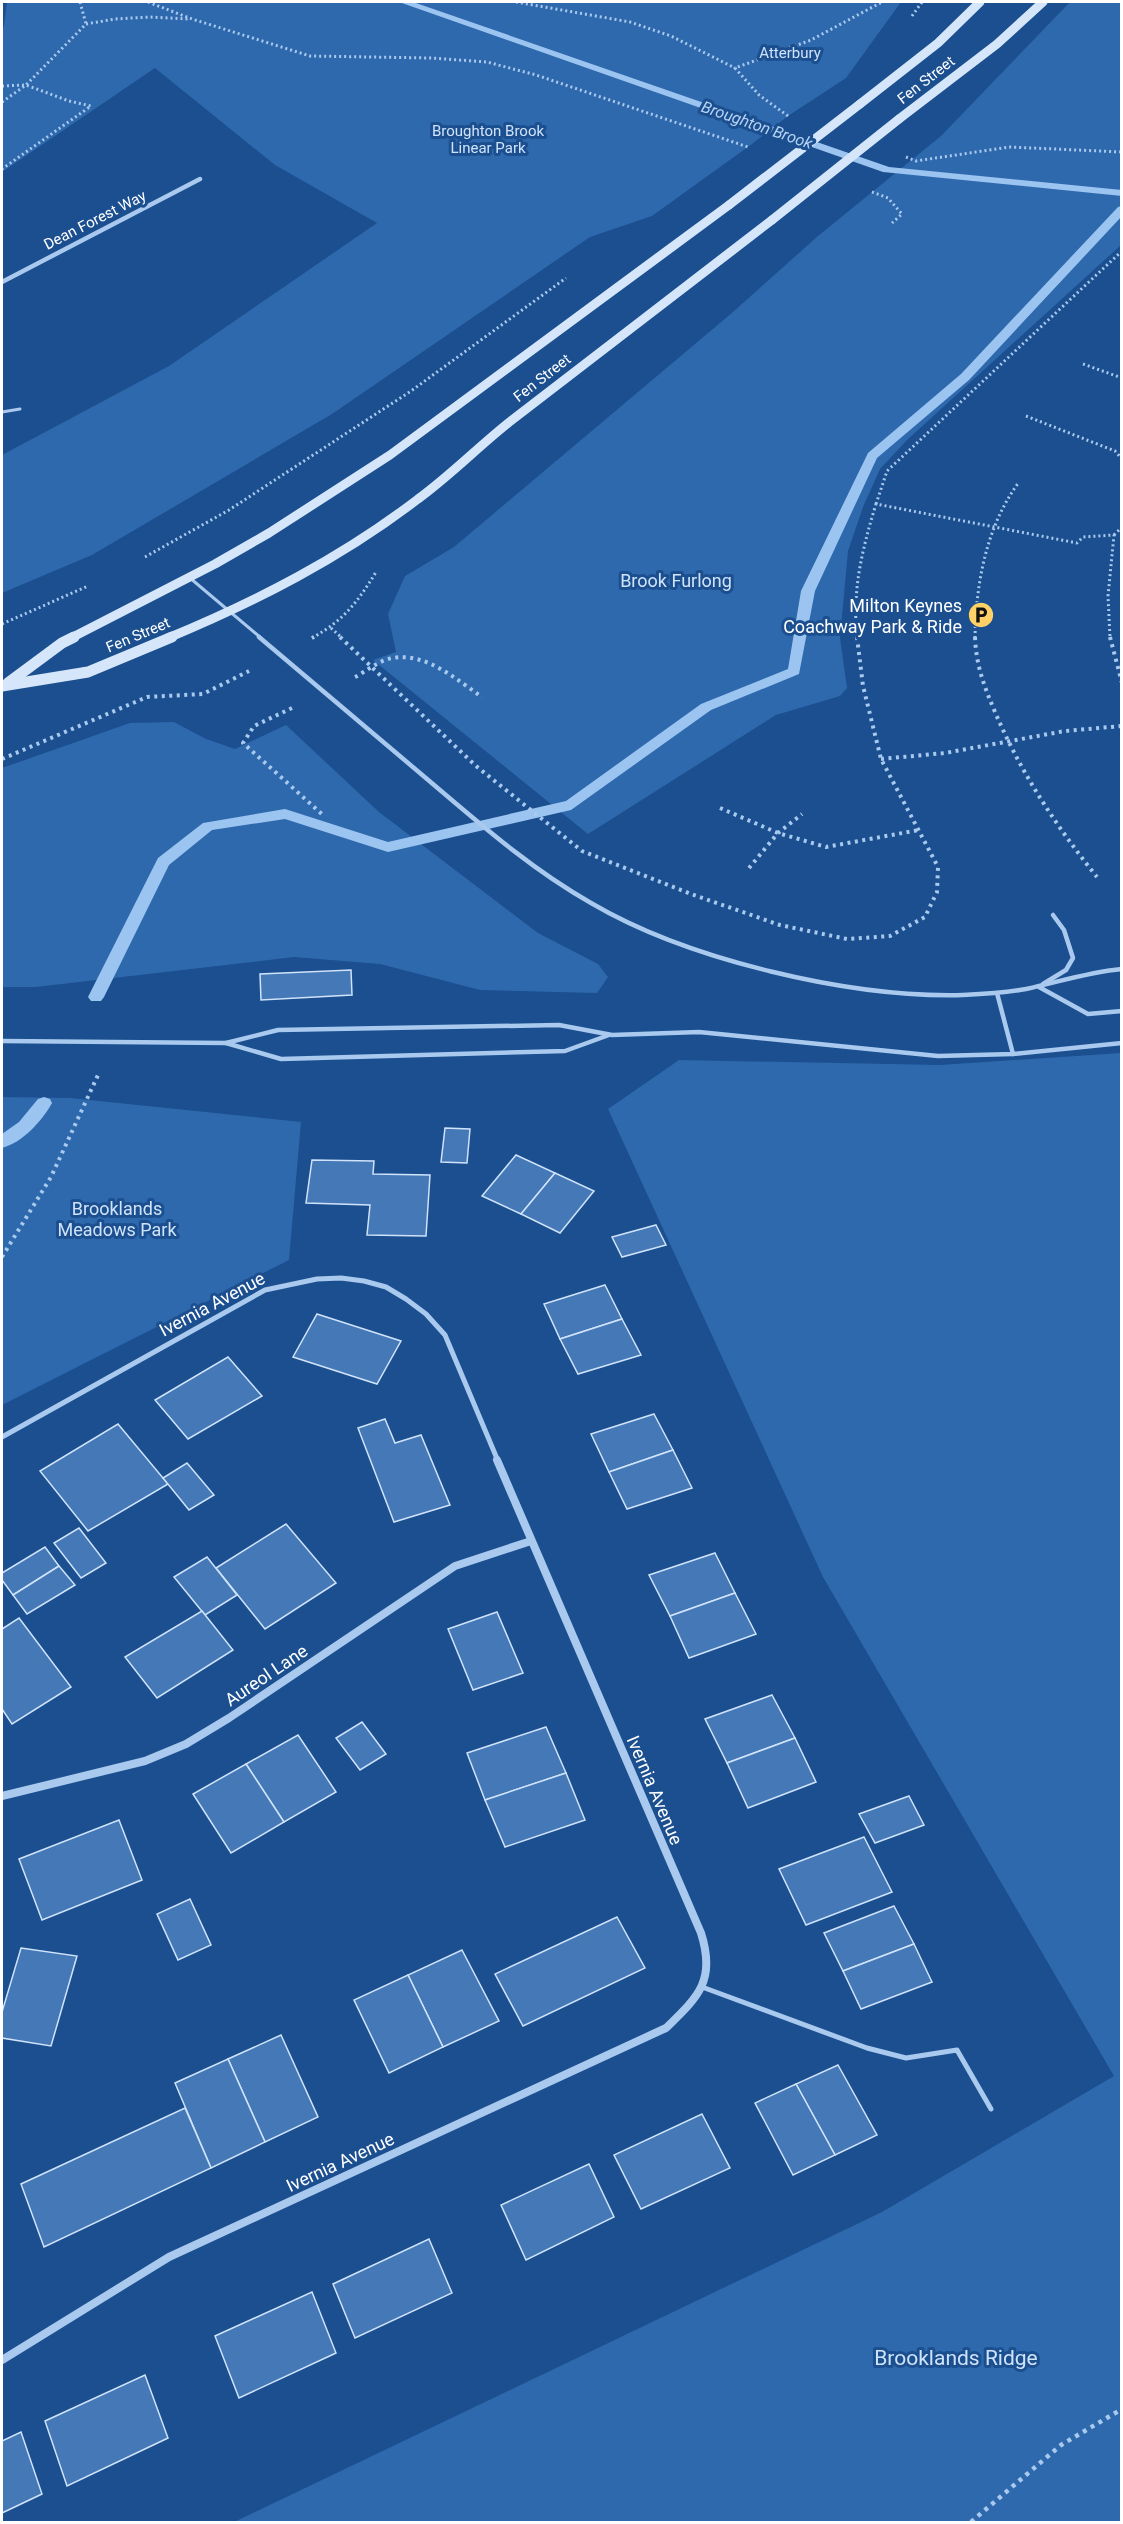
<svg xmlns="http://www.w3.org/2000/svg" width="1123" height="2524" viewBox="0 0 1123 2524" font-family="Roboto,sans-serif">
<rect width="100%" height="100%" fill="#1b4f8f"/>
<g fill="#2e69ad">
<path d="M4,2H901L846,78L788,116L752,144L652,216L590,237L332,414L92,555L2,593V455L169,366L377,223L275,165L155,68L2,172V29L4,26L7,2Z"/>
<path d="M1070,2H1121V245L907,440L880,469L863,507L848,551L840,638L847,688L840,696L776,715L588,834L373,660L396,652L388,614L405,576L454,547L733,312L818,236L941,136Z"/>
<path d="M174,722L206,739L235,749L286,725L379,812L538,933L598,964L608,977L597,993L480,990L380,964L294,957L36,987H2V768L130,723Z"/>
<path d="M1121,1053V2522H234L882,2212L1114,2076L823,1577L608,1109L679,1060L940,1065Z"/>
<path d="M2,1097L70,1098L301,1122L289,1260L2,1405Z"/>
</g>
<g fill="none" stroke-linecap="round" stroke-linejoin="round">
<g fill="#9cc4f0" fill-rule="evenodd">
<path d="M399,2H413L889,167L1122,190V196L883,172Z"/>
<path d="M1122,206V216L969,380L877,458L815,591L799,674L711,710L571,810L388,852L285,819L212,830L169,865L104,997L101,1001H91L88,997L158,858L203,823L285,809L388,842L566,801L701,704L788,669L801,591L868,453L961,374L1118,207Z"/>
<path d="M44,1097L50,1099L52,1103C42,1121 22,1143 2,1148V1134L19,1122L38,1099Z"/>
</g>
</g>
<g fill="#4478b7" stroke="#cfe3fa" stroke-width="1.5">
<path d="M351,970L352,995L261,1000L260,974Z"/>
<path d="M445,1128L470,1129L467,1163L441,1162Z"/>
<path d="M516,1155L555,1173L521,1214L482,1196Z"/>
<path d="M312,1160L374,1161L373,1174L430,1175L426,1236L367,1235L370,1205L306,1203Z"/>
<path d="M555,1173L594,1191L560,1233L521,1214Z"/>
<path d="M656,1225L666,1245L622,1257L612,1237Z"/>
<path d="M605,1285L622,1319L560,1339L544,1304Z"/>
<path d="M317,1314L401,1341L377,1384L293,1357Z"/>
<path d="M622,1319L641,1355L578,1374L560,1339Z"/>
<path d="M228,1357L262,1396L188,1439L155,1400Z"/>
<path d="M654,1414L673,1450L609,1472L591,1434Z"/>
<path d="M385,1419L395,1443L421,1435L450,1505L394,1522L358,1428Z"/>
<path d="M118,1424L168,1484L88,1531L40,1471Z"/>
<path d="M673,1450L692,1488L627,1509L609,1472Z"/>
<path d="M187,1463L214,1495L189,1510L163,1478Z"/>
<path d="M286,1524L336,1583L265,1629L216,1568Z"/>
<path d="M79,1528L106,1563L81,1578L54,1543Z"/>
<path d="M45,1547L59,1566L13,1595L2,1580V1573Z"/>
<path d="M715,1553L735,1593L670,1616L649,1575Z"/>
<path d="M207,1557L237,1595L205,1615L174,1577Z"/>
<path d="M59,1566L75,1585L27,1614L13,1595Z"/>
<path d="M735,1593L756,1634L689,1658L670,1616Z"/>
<path d="M202,1611L233,1650L157,1698L125,1657Z"/>
<path d="M497,1612L523,1673L473,1690L448,1629Z"/>
<path d="M19,1618L71,1687L12,1724L2,1709V1629Z"/>
<path d="M772,1695L795,1738L727,1763L705,1719Z"/>
<path d="M362,1722L386,1754L360,1770L336,1738Z"/>
<path d="M546,1727L566,1773L485,1800L467,1753Z"/>
<path d="M298,1735L336,1792L284,1822L246,1764Z"/>
<path d="M795,1738L816,1782L748,1808L727,1763Z"/>
<path d="M246,1764L284,1822L231,1853L193,1794Z"/>
<path d="M566,1773L585,1820L505,1847L485,1800Z"/>
<path d="M909,1796L924,1825L875,1843L859,1814Z"/>
<path d="M119,1820L142,1880L42,1920L19,1859Z"/>
<path d="M864,1837L892,1892L806,1925L779,1869Z"/>
<path d="M190,1899L211,1945L178,1960L157,1914Z"/>
<path d="M894,1906L914,1944L843,1971L824,1933Z"/>
<path d="M617,1917L645,1968L523,2026L495,1974Z"/>
<path d="M914,1944L932,1982L861,2009L843,1971Z"/>
<path d="M21,1948L77,1956L51,2046L2,2038V2012Z"/>
<path d="M462,1950L499,2021L443,2047L408,1975Z"/>
<path d="M408,1975L443,2047L389,2073L354,2000Z"/>
<path d="M281,2035L318,2117L265,2142L228,2059Z"/>
<path d="M228,2059L265,2142L211,2168L175,2083Z"/>
<path d="M838,2065L877,2135L835,2155L796,2084Z"/>
<path d="M796,2084L835,2155L793,2175L755,2103Z"/>
<path d="M185,2108L211,2168L44,2247L21,2184Z"/>
<path d="M702,2114L730,2168L641,2209L614,2155Z"/>
<path d="M589,2164L614,2217L526,2260L501,2205Z"/>
<path d="M429,2239L452,2293L355,2338L333,2284Z"/>
<path d="M312,2292L336,2353L239,2398L215,2336Z"/>
<path d="M145,2375L168,2438L67,2486L45,2421Z"/>
<path d="M21,2432L42,2494L2,2513V2441Z"/>
</g>
<g fill="none" stroke-linecap="round" stroke-linejoin="round">
<g stroke="#a9c9ee" stroke-width="3" stroke-dasharray="2 3" stroke-linecap="butt">
<path d="M80,2L86,24"/>
<path d="M148,2L192,19L310,56L431,58L487,62L536,75L748,147"/>
<path d="M516,2L630,22L671,36L735,68"/>
<path d="M912,16L922,2"/>
<path d="M2,86L26,85L69,101L91,106L2,169"/>
<path d="M2,102L26,85L86,24L115,19L150,17L188,19"/>
<path d="M788,116L759,95L735,68L811,40L882,2"/>
<path d="M906,157L916,161L1009,147L1122,152"/>
<path d="M872,192L888,198L902,214L892,223"/>
<path d="M1083,364L1122,378"/>
<path d="M1026,416L1115,451L1122,459"/>
<path d="M876,504L887,471L1122,251"/>
<path d="M1114,535L1122,527"/>
<path d="M145,557L229,510L411,391L566,278"/>
<path d="M2,624L88,586"/>
<path d="M331,628L342,638"/>
<path d="M312,638C344,620 357,603 376,572"/>
<path d="M857,638C852,590 862,550 876,504L1077,543L1083,537L1114,535L1108,596L1110,638"/>
<path d="M975,638C976,583 986,527 1019,482"/>
</g>
<g stroke="#a9c9ee" stroke-width="4" stroke-dasharray="3 4.5" stroke-linecap="butt">
<path d="M340,637L476,766L582,851L691,894L780,925L847,939L890,936L925,917L937,892L938,867L881,759L863,686L857,637"/>
<path d="M975,637C976,665 984,686 995,712C1021,773 1056,826 1097,877"/>
<path d="M1110,637L1122,683"/>
<path d="M312,638L314,637"/>
<path d="M355,677C367,671 379,660 393,658C426,652 457,680 482,697"/>
<path d="M292,708L254,726L243,743L323,815"/>
<path d="M2,759L147,697L203,694L249,671"/>
<path d="M881,759L945,753L1065,731L1122,726"/>
<path d="M720,808L778,833L826,847L919,830"/>
<path d="M749,868L778,833L802,814"/>
<path d="M2,1257L51,1177L98,1075"/>
</g>
<path stroke="#a9c9ee" stroke-width="4.5" stroke-dasharray="4 5" stroke-linecap="butt" d="M971,2522L1061,2445L1122,2409"/>
<g stroke="#a9c9ee" stroke-width="3">
<path d="M2,412L20,409"/>
<path d="M190,578L261,638"/>
</g>
<g stroke="#a9c9ee" stroke-width="4.5">
<path d="M259,637C315,684 371,732 427,779C480,824 531,869 591,903C688,960 850,998 963,995C984,994 1005,993 1026,989C1058,982 1089,972 1122,969"/>
<path d="M1043,984L1066,970L1073,958L1064,930L1053,915"/>
<path d="M1039,987L1088,1014L1122,1011"/>
<path d="M997,993L1013,1054"/>
<path d="M2,1041L226,1043L281,1059L565,1051L609,1035"/>
<path d="M226,1043L278,1030L559,1025L612,1035L699,1032L938,1056L1013,1054L1122,1043"/>
</g>
<path stroke="#a9c9ee" stroke-width="5" d="M702,1987L867,2048L906,2058L957,2050L991,2109"/>
<path stroke="#a9c9ee" stroke-width="4.5" d="M2,282L200,179"/>
<path stroke="#a9c9ee" stroke-width="5" d="M2,1437L265,1290L317,1279L341,1278L364,1281L386,1287L406,1299L426,1314L445,1335L498,1461"/>
<g stroke="#a9c9ee" stroke-width="8">
<path d="M2,1796L145,1761L186,1744L229,1718L455,1566L531,1541"/>
<path d="M2,2360L169,2257L666,2028C699,1996 716,1980 701,1933L497,1460"/>
</g>
<g stroke="#d6e6fa" stroke-width="9">
<path d="M860,104L938,43L980,2"/>
<path d="M899,119L997,44L1043,2"/>
<path d="M71,638L215,564L269,533L390,455L729,205"/>
<path d="M168,638C257,601 341,558 418,499C451,475 480,445 512,420C599,353 685,287 772,220"/>
</g>
<g stroke="#d6e6fa" stroke-width="11">
<path d="M8,683L62,643L74,637"/>
<path d="M2,686L88,672L172,637"/>
</g>
<g stroke="#d6e6fa" stroke-width="9">
<path d="M729,205L860,104"/>
<path d="M772,220L899,119"/>
</g>
</g>
<defs>
<g id="parking-disc" transform="scale(1.35)"><circle r="9.5" fill="#ffd166" stroke="#1b4f8f"/><path d="M-3.5-5.5H1a3.5 3.5 0 0 1 0 7H-1V5.5H-3.5ZM-1-3.4V-.6H.8a1.4 1.4 0 0 0 0-2.8Z" fill="#111"/></g>
</defs>
<g fill-rule="evenodd">
<use href="#parking-disc" x="981" y="615"/>
</g>
<g text-anchor="middle" dominant-baseline="central" stroke-width="6" stroke-linejoin="round" paint-order="stroke">
<g font-size="15" fill="#cfe3fa" stroke="#1b4f8f">
<text x="790" y="53">Atterbury</text>
<text x="488" y="131">Broughton Brook<tspan x="488" dy="17">Linear Park</tspan></text>
</g>
<g font-size="15" fill="#fff" stroke="#1b4f8f">
<text transform="translate(926 80) rotate(-38)">Fen Street</text>
<text transform="translate(95 220) rotate(-27)">Dean Forest Way</text>
<text transform="translate(542 378) rotate(-38)">Fen Street</text>
<text transform="translate(138 635) rotate(-23)">Fen Street</text>
</g>
<g font-size="16" font-style="italic" fill="#b5d3f5" stroke="#1b4f8f">
<text transform="translate(757 125) rotate(19)">Broughton Brook</text>
</g>
<g font-size="18" fill="#cfe3fa" stroke="#1b4f8f">
<text x="676" y="580">Brook Furlong</text>
<text x="117" y="1208">Brooklands<tspan x="117" dy="21">Meadows Park</tspan></text>
</g>
<g font-size="18" fill="#fff" stroke="#1b4f8f" text-anchor="end">
<text x="962" y="605">Milton Keynes<tspan x="962" dy="21">Coachway Park &amp; Ride</tspan></text>
</g>
<g font-size="18" fill="#fff" stroke="#1b4f8f">
<text transform="translate(212 1304) rotate(-28)">Ivernia Avenue</text>
<text transform="translate(266 1675) rotate(-34)">Aureol Lane</text>
<text transform="translate(655 1790) rotate(67)">Ivernia Avenue</text>
<text transform="translate(340 2162) rotate(-25)">Ivernia Avenue</text>
</g>
<g font-size="21" fill="#cfe3fa" stroke="#1b4f8f">
<text x="956" y="2358">Brooklands Ridge</text>
</g>
</g>
<rect width="1123" height="2524" fill="none" stroke="#ffffff" stroke-width="6"/>
</svg>
